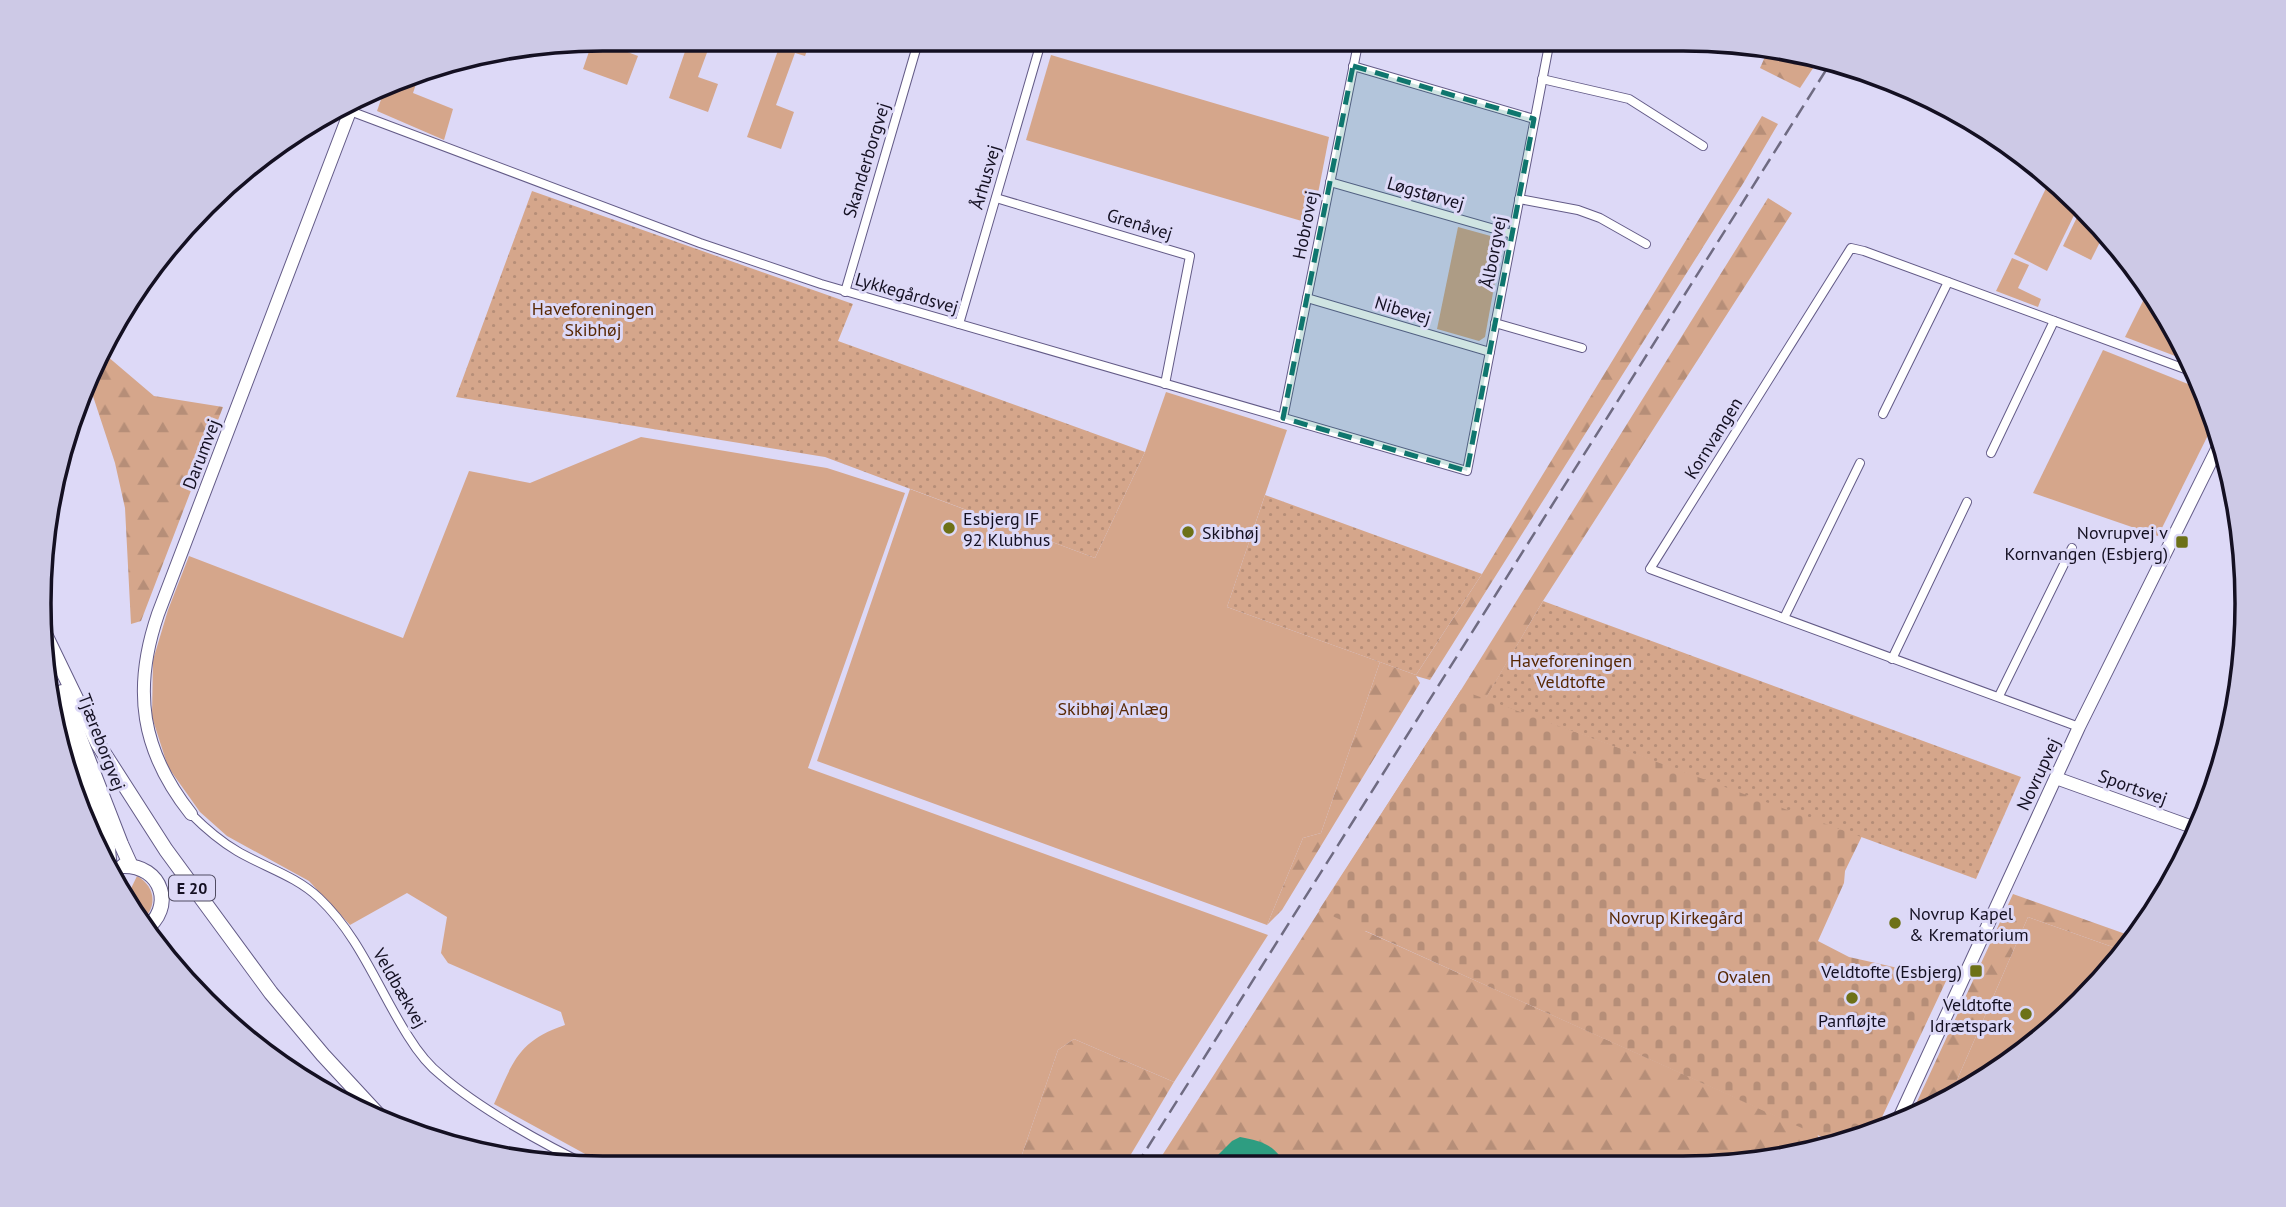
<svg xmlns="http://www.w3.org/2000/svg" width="2286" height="1207" viewBox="0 0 2286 1207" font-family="'PT Sans',sans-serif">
<defs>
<pattern id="forest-firs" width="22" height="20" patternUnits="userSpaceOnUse" patternTransform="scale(1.75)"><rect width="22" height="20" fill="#d5a68b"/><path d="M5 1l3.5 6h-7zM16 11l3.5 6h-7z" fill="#b68e78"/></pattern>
<pattern id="cemetery-stones" width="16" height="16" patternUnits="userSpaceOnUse" patternTransform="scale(1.75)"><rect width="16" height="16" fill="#d5a68b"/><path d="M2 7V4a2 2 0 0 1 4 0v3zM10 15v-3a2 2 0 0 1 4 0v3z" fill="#b68e78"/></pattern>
<pattern id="garden-dots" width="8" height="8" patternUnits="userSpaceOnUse" patternTransform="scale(1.75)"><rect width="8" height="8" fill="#d5a68b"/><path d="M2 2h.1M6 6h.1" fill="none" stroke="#b68e78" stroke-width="1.8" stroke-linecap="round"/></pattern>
</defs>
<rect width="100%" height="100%" fill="#ddd9f7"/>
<g fill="#d5a68b">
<path d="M604,39H620L617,48L638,56L627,85L583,69L593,40Z"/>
<path d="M687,39H712L698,77L718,84L708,112L669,98L689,40Z"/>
<path d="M771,39H811L805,56L795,53L776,105L794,112L781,149L747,137L781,42Z"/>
<path d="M1051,55L1329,137L1312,224L1026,140Z"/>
<path d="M421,69L413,93L453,109L444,140L377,111L385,88Z"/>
<path d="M2051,178L2079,205L2047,271L2014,254Z"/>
<path d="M2082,207L2106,230L2091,260L2063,246Z"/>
<path d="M1458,227L1498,238L1502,243L1485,337L1479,341L1437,329Z"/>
<path d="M2012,258L2029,265L2018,288L2041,299L2038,307L1996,291Z"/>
<path d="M2149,289L2172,321L2191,362L2125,337Z"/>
<path d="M2103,350L2203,390L2216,419L2158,536L2033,493Z"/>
<path d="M1166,392L1287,430L1227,607L1380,662L1321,833L1303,838L1267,925L817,761L910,489L1095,558L1145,452Z"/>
<path d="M641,437L827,468L905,493L808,768L1268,935L1174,1082L1074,1039L1058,1050L1018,1166L617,1167L587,1155L494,1104C513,1063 517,1041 565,1025L561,1012L448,963L441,953L447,917L407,893L350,925L309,881L227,836L200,812L168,767L152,717L153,660L168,610L189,556L403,638L469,471L530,483Z"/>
<path d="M137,876C157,887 158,911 138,923L125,901Z"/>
<path d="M2028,917L2124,951L2108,976L2026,1052L1950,1096Z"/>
</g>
<g fill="url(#forest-firs)">
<path d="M1769,48L1821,56L1800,88L1760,68Z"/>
<path d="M1762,116L1778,124L1744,182L1430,680L1416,676L1420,683L1282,910L1267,925L1303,838L1321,833L1380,662L1416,675L1482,574Z"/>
<path d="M1768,198L1792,213L1543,601L1486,698L1621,749L1365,931L1817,1134L1823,1146L1757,1164L1156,1165L1461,690Z"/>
<path d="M106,351L107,356L154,396L223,407L141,621L131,624L125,508L115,463L90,387Z"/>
<path d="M2013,894L2134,937L2124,951L2028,917L1950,1096L1909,1119Z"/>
<path d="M1074,1039L1174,1082L1124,1166H1018L1058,1050Z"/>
</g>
<path fill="url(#cemetery-stones)" d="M1461,690L1862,836L1845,871L1844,883L1818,941L1849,957L1947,979L1875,1132L1835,1143L1319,910Z"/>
<g fill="url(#garden-dots)">
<path d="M532,191L853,304L838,341L1145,452L1095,558L825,457L456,397Z"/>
<path d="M1265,495L1482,574L1416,675L1227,607Z"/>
<path d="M1543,601L2021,777L1976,879L1485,699Z"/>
</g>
<path fill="#2e9d81" d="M1240,1137C1262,1141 1275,1145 1285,1165H1215V1158L1232,1141Z"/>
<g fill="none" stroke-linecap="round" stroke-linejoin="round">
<g stroke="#635b87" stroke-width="10">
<g id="street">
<path d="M1231,39H1232"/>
<path d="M1353,66L1534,119"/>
<path d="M1542,79L1629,99L1703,146"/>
<path d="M350,111L700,243L821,284L1467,471L1550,40"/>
<path d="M1330,182L1512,234"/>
<path d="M996,198L1190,256L1165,384"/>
<path d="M1519,199L1578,210L1600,218L1646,244"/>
<path d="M845,292L919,39"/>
<path d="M1307,298L1490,352"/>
<path d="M1495,323L1582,348"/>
<path d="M959,324L1042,39"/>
<path d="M1883,414L1948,282"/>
<path d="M1283,418L1359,39"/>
<path d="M1991,453L2054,321"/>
<path d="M1784,618L1860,463"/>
<path d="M1892,659L1967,502"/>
<path d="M1999,696L2072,548"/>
<path d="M2079,727L1650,569L1851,248L1864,251L2196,373"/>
<path d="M191,814C205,828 220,841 237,851C264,867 296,876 319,898C360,937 378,989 408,1036C416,1049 429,1066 442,1076C480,1109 545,1145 591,1167"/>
</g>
</g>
<g stroke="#635b87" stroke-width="14">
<g id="secondary">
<path d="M2056,778L2198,829"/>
<path d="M191,814C141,751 132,690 158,614L352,106"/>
<path d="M1895,1127L2079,727L2222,439"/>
</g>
</g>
<g stroke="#635b87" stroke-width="16">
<g id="highway">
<path d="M41,626L98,744L166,850L271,993L323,1055L385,1122"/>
<path d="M62,692L121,844L131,866"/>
<path d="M54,700L102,826L108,848L110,871"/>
<path d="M123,866C162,865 176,908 144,930"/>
</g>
</g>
<use href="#street" stroke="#fff" stroke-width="8"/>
<use href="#secondary" stroke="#fff" stroke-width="12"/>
<use href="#highway" stroke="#fff" stroke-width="14"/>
<path stroke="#6f6b82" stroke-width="2.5" stroke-dasharray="14 7" stroke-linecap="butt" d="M1136,1166L1833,59"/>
</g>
<path fill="#0f766e" fill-opacity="0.2" stroke="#0f766e" stroke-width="5" stroke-dasharray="14 9" stroke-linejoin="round" d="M1353,66L1534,119L1467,471L1283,418Z"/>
<g fill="#6d7117" stroke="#ddd9f7" stroke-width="2.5">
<circle cx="949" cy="528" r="7"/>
<circle cx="1188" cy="532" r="7"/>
<rect x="2175" y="535" width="14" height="14" rx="3.5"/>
<circle cx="1895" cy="923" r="7"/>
<rect x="1969" y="964" width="14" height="14" rx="3.5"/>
<circle cx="1852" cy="998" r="7"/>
<circle cx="2026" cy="1014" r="7"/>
</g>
<g text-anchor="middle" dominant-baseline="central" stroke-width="6" stroke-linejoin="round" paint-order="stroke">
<rect fill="#ddd9f7" stroke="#504c62" stroke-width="2" x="169" y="875.5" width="46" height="25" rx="5"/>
<g font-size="16" font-weight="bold" fill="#141022">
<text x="192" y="888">E 20</text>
</g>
<g font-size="18" fill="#141022" stroke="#ddd9f7">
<text transform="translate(866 160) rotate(-73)">Skanderborgvej</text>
<text transform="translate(985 177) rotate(-74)">Århusvej</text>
<text transform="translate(1426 193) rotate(16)">Løgstørvej</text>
<text transform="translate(1140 224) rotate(17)">Grenåvej</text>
<text transform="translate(1305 225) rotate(-79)">Hobrovej</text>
<text transform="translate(1493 252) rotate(-79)">Ålborgvej</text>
<text transform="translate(907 293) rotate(16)">Lykkegårdsvej</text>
<text transform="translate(1403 310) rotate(17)">Nibevej</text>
<text transform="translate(1713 438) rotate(-58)">Kornvangen</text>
<text transform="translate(201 454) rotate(-69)">Darumvej</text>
<text transform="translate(102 742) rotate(69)">Tjæreborgvej</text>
<text transform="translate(2038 774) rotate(-65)">Novrupvej</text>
<text transform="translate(2133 787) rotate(20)">Sportsvej</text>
<text transform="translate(400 988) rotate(60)">Veldbækvej</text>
</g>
<g font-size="18" fill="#572804" stroke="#ddd9f7">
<text x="593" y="308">Haveforeningen<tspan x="593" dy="21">Skibhøj</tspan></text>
<text x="1571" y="660">Haveforeningen<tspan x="1571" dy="21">Veldtofte</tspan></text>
<text x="1113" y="708">Skibhøj Anlæg</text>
<text x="1676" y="917">Novrup Kirkegård</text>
<text x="1744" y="976">Ovalen</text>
</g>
<g font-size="18" fill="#141022" stroke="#ddd9f7" text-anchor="start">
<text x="963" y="518">Esbjerg IF<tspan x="963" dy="21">92 Klubhus</tspan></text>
<text x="1202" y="532">Skibhøj</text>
<text x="2168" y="532" text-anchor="end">Novrupvej v<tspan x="2168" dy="21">Kornvangen (Esbjerg)</tspan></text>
<text x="1909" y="913">Novrup Kapel<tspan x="1909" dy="21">&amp; Krematorium</tspan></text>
<text x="1962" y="971" text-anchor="end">Veldtofte (Esbjerg)</text>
<text x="2012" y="1004" text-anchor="end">Veldtofte<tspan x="2012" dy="21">Idrætspark</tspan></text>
<text x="1852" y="1020" text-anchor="middle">Panfløjte</text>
</g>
</g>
<path d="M0 0H2286V1207H0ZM603 51H1683A552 552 0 0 1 2235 603V604A552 552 0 0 1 1683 1156H603A552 552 0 0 1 51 604V603A552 552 0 0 1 603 51Z" fill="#cdc9e6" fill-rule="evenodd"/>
<path fill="none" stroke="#141022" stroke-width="3.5" d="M603 51H1683A552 552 0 0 1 2235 603V604A552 552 0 0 1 1683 1156H603A552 552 0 0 1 51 604V603A552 552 0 0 1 603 51Z"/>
</svg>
